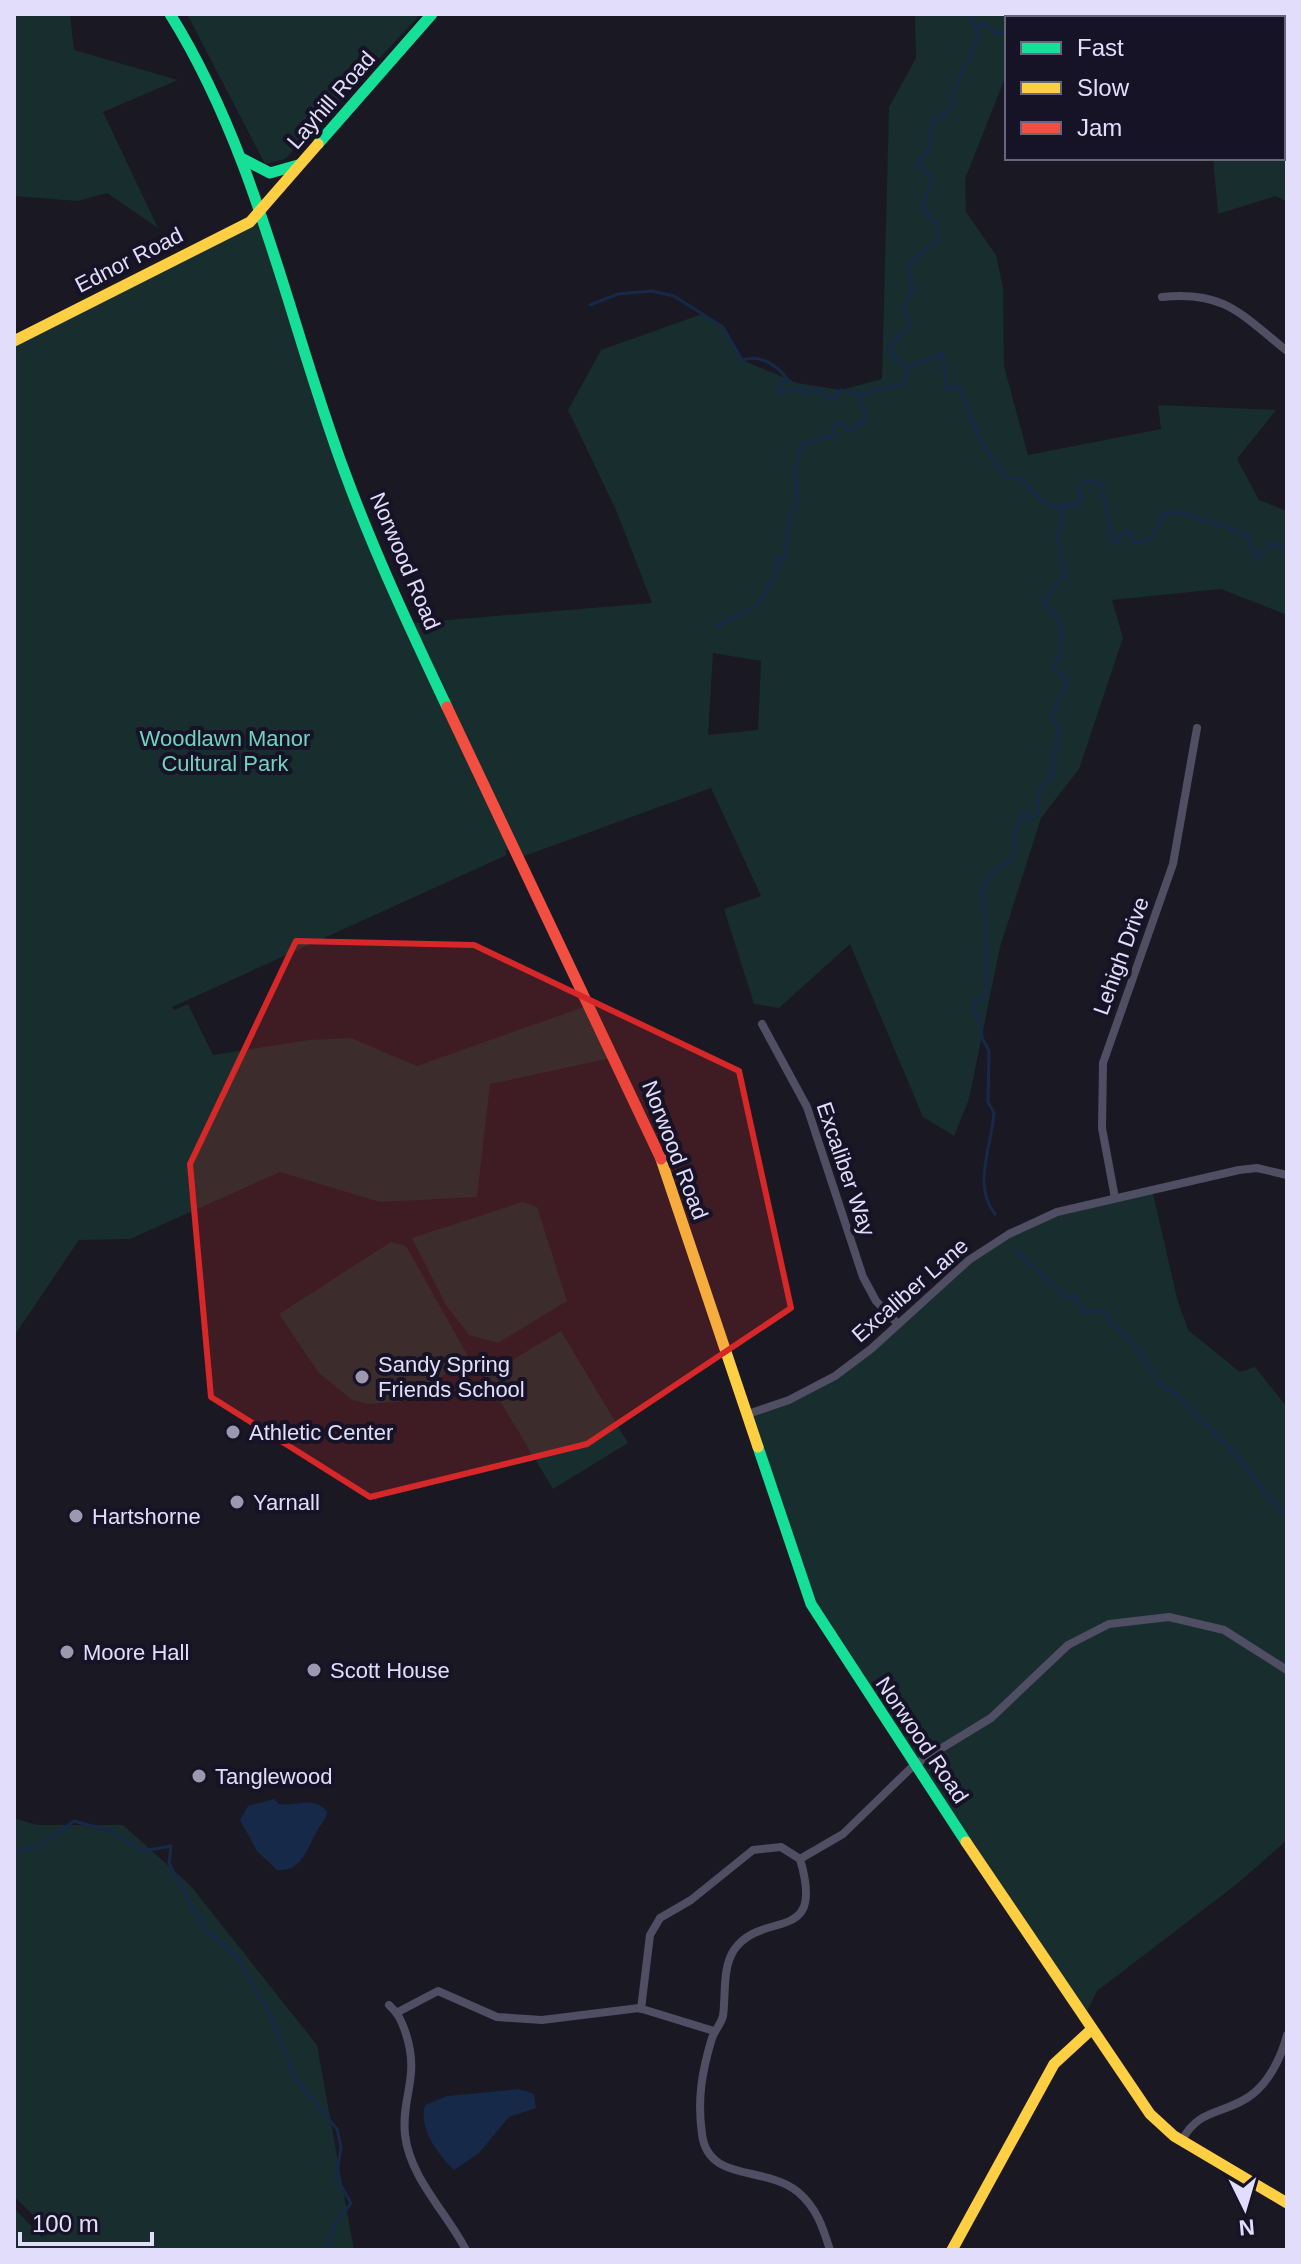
<svg xmlns="http://www.w3.org/2000/svg" width="1301" height="2264" viewBox="0 0 1301 2264" font-family="Helvetica,sans-serif">
<rect width="100%" height="100%" fill="#1a1822"/>
<g fill="#172d2e" fill-rule="evenodd">
<path d="M14,14H70L74,50L178,80L103,112L158,228L107,193L78,201L14,196Z"/>
<path d="M187,14H421L285,159L265,164Z"/>
<path d="M915,14H1285L1283,26V18H1007V73L965,179L966,212L996,255L1003,288L1004,366L1028,455L1161,429L1158,405L1276,410L1237,459L1259,500L1287,511V615L1221,589L1112,600L1123,638L1079,769L1041,818L1000,947L969,1099L954,1136L923,1117L850,944L779,1008L754,1004L724,909L761,896L711,788L519,858L412,623L652,603L616,510L568,410L601,350L702,314L723,327L742,360L797,383L841,390L882,379L889,107L916,58ZM713,653L761,661L758,730L708,735Z"/>
<path d="M1283,112L1287,115V202L1276,196L1218,214L1213,158H1283Z"/>
<path d="M260,212L345,473L509,849L505,851L507,855L172,1007L174,1010L188,1004L213,1055L309,1040L351,1038L417,1066L589,1005L616,1057L490,1084L477,1197L380,1202L280,1172L130,1239L79,1240L14,1336V342Z"/>
<path d="M1152,1189L1177,1298L1188,1330L1240,1372L1255,1367L1287,1407V1840L1237,1884L1097,1991L1081,2023L1072,2000L811,1604L748,1414L835,1376L969,1260L1057,1212Z"/>
<path d="M522,1202L537,1207L567,1301L498,1343L469,1335L446,1305L412,1238Z"/>
<path d="M391,1242L406,1246L469,1358L406,1401L369,1404L352,1400L318,1372L279,1314Z"/>
<path d="M561,1331L628,1443L553,1489L485,1376Z"/>
<path d="M14,1818L37,1825H123L190,1885L317,2045L354,2250H14V2208L42,2237L48,2230L14,2196Z"/>
</g>
<g fill="#172948">
<path d="M274,1799L279,1804C297,1807 311,1795 327,1811C326,1820 323,1821 319,1828C307,1846 304,1872 277,1870L257,1851L240,1820L248,1806Z"/>
<path d="M519,2089L534,2094L536,2108L509,2117L479,2153L454,2170C438,2154 418,2128 425,2105L447,2096Z"/>
</g>
<g fill="none" stroke-linecap="round" stroke-linejoin="round">
<g stroke="#172948" stroke-width="3">
<path d="M968,14L979,35L953,93L952,107L932,123L929,149L917,164L932,177L923,208L936,223L938,242L918,254L907,268C914,286 915,293 903,308L910,325L888,349L907,368L942,354L947,389L958,386C966,397 968,409 973,422C980,442 993,462 1008,478L1023,479C1033,494 1042,503 1059,509L1066,503L1075,506L1081,499L1079,487L1086,480L1101,483C1103,502 1112,519 1111,538L1115,543L1125,531L1132,533L1133,543L1152,539L1164,513L1180,512L1246,534L1256,557L1276,543L1287,554"/>
<path d="M1072,18L1120,14"/>
<path d="M975,26L987,25L996,34L1007,31"/>
<path d="M590,305L618,294L652,291L674,296L723,327L742,360C761,354 777,365 789,381L779,384V394L801,388L805,393L814,389L833,399L841,390L859,394"/>
<path d="M716,627L758,605L778,569L775,557L783,561C790,544 784,519 797,503L795,475L801,444L836,435L833,426L840,422L849,430L864,421L865,410L859,394L903,384L907,368"/>
<path d="M995,1214C972,1186 992,1145 994,1113L988,1102L989,1051L982,1038L980,1019L973,1011L974,1002L985,999C988,961 986,925 982,887L997,869L1014,858C1017,835 1010,836 1024,812L1029,819L1037,815L1040,788L1051,779L1059,726L1052,719C1053,705 1064,697 1067,682L1062,674L1053,669L1061,652L1062,624L1043,600L1065,576L1058,538L1064,506"/>
<path d="M1015,1250L1067,1298L1075,1295L1083,1312L1106,1311L1109,1321L1133,1343L1161,1385L1177,1395L1234,1453L1287,1518"/>
<path d="M14,1855L20,1849L36,1848L74,1821L110,1831L143,1851L171,1846L169,1863L186,1896L207,1931L237,1957L273,2020L294,2077L337,2129L341,2147L336,2177L351,2203L334,2226L328,2250"/>
</g>
<g stroke="#504e62" stroke-width="8">
<path d="M1162,297C1224,290 1242,315 1287,351"/>
<path d="M762,1024L807,1107L863,1277L876,1301L897,1323"/>
<path d="M1115,1198L1102,1128L1103,1063L1173,864L1197,728"/>
<path d="M748,1414L789,1400L835,1376L871,1349L969,1260L1009,1234L1057,1212L1239,1170L1257,1168L1287,1175"/>
<path d="M389,2005C398,2013 401,2020 405,2031C421,2077 401,2095 405,2135C410,2178 447,2213 466,2250"/>
<path d="M641,2009L650,1935L660,1918L691,1900L753,1850L781,1847L800,1859"/>
<path d="M398,2012L438,1991L497,2017L542,2020L639,2008L714,2031"/>
<path d="M1182,2140C1199,2109 1220,2115 1247,2098C1268,2085 1281,2058 1287,2035"/>
<path d="M830,2250C823,2228 817,2208 798,2192C765,2165 708,2183 702,2134C697,2099 702,2071 712,2038C715,2030 721,2024 723,2016C726,1995 722,1968 734,1950C763,1908 826,1947 800,1859L843,1834L914,1765L991,1718L1068,1645L1109,1624L1169,1617L1224,1630L1287,1670"/>
</g>
<g stroke="#16e098" stroke-width="11">
<path d="M170,14C257,153 288,320 345,473C374,552 411,631 447,707"/>
<path d="M318,144L432,14"/>
<path d="M241,158L270,173L298,165"/>
<path d="M758,1447L811,1604L966,1842"/>
</g>
<g stroke="#ffcf43" stroke-width="11">
<path d="M14,341L250,222L318,144"/>
<path d="M661,1159L758,1447"/>
<path d="M966,1842L1150,2114L1174,2136L1287,2203"/>
<path d="M952,2250L1054,2064L1092,2029"/>
</g>
<path stroke="#f24e42" stroke-width="11" d="M447,707L661,1159"/>
</g>
<path fill="#d62828" fill-opacity="0.2" stroke="#d62828" stroke-width="6" stroke-linejoin="round" d="M296,941L474,945L739,1071L791,1308L587,1444L370,1497L211,1397L190,1164Z"/>
<g fill="#9c98af" stroke="#171327" stroke-width="3">
<circle cx="362" cy="1377" r="8"/>
<circle cx="233" cy="1432" r="8"/>
<circle cx="237" cy="1502" r="8"/>
<circle cx="76" cy="1516" r="8"/>
<circle cx="67" cy="1652" r="8"/>
<circle cx="314" cy="1670" r="8"/>
<circle cx="199" cy="1776" r="8"/>
</g>
<g text-anchor="middle" dominant-baseline="central" stroke-width="8" stroke-linejoin="round" paint-order="stroke">
<g font-size="22" fill="#e2ddfb" stroke="#171327">
<text transform="translate(331 100) rotate(-49)">Layhill Road</text>
<text transform="translate(129 260) rotate(-27)">Ednor Road</text>
<text transform="translate(405 561) rotate(67)">Norwood Road</text>
<text transform="translate(1121 956) rotate(-70)">Lehigh Drive</text>
<text transform="translate(675 1150) rotate(69)">Norwood Road</text>
<text transform="translate(846 1169) rotate(71)">Excaliber Way</text>
<text transform="translate(910 1290) rotate(-41)">Excaliber Lane</text>
<text transform="translate(922 1740) rotate(56)">Norwood Road</text>
</g>
<g font-size="22" fill="#71d3be" stroke="#171327">
<text x="225" y="738">Woodlawn Manor<tspan x="225" dy="25">Cultural Park</tspan></text>
</g>
<g font-size="22" fill="#e2ddfb" stroke="#171327" text-anchor="start">
<text x="378" y="1364">Sandy Spring<tspan x="378" dy="25">Friends School</tspan></text>
<text x="249" y="1432">Athletic Center</text>
<text x="253" y="1502">Yarnall</text>
<text x="92" y="1516">Hartshorne</text>
<text x="83" y="1652">Moore Hall</text>
<text x="330" y="1670">Scott House</text>
<text x="215" y="1776">Tanglewood</text>
</g>
</g>
<rect width="1301" height="2264" fill="none" stroke="#e2ddfb" stroke-width="32"/>
<rect x="1005" y="16" width="280" height="144" fill="#171327" stroke="#68647c" stroke-width="2"/>
<rect x="1021" y="42" width="40" height="12" fill="#16e098" stroke="#68647c" stroke-width="2"/>
<text x="1077" y="56" font-size="24" fill="#e2ddfb">Fast</text>
<rect x="1021" y="82" width="40" height="12" fill="#ffcf43" stroke="#68647c" stroke-width="2"/>
<text x="1077" y="96" font-size="24" fill="#e2ddfb">Slow</text>
<rect x="1021" y="122" width="40" height="12" fill="#f24e42" stroke="#68647c" stroke-width="2"/>
<text x="1077" y="136" font-size="24" fill="#e2ddfb">Jam</text>
<g transform="translate(1245 2208) rotate(175)" stroke="#171327" stroke-width="6" paint-order="stroke">
<path d="M0-6L14 30L0 20L-14 30Z" fill="#e2ddfb"/>
<text y="-12" font-size="22" font-weight="bold" text-anchor="middle" fill="#e2ddfb">N</text>
</g>
<path d="M20 2232v12h132v-12" fill="none" stroke="#e2ddfb" stroke-width="4"/>
<text x="32" y="2232" font-size="24" fill="#e2ddfb" stroke="#171327" stroke-width="6" paint-order="stroke">100 m</text>
</svg>
